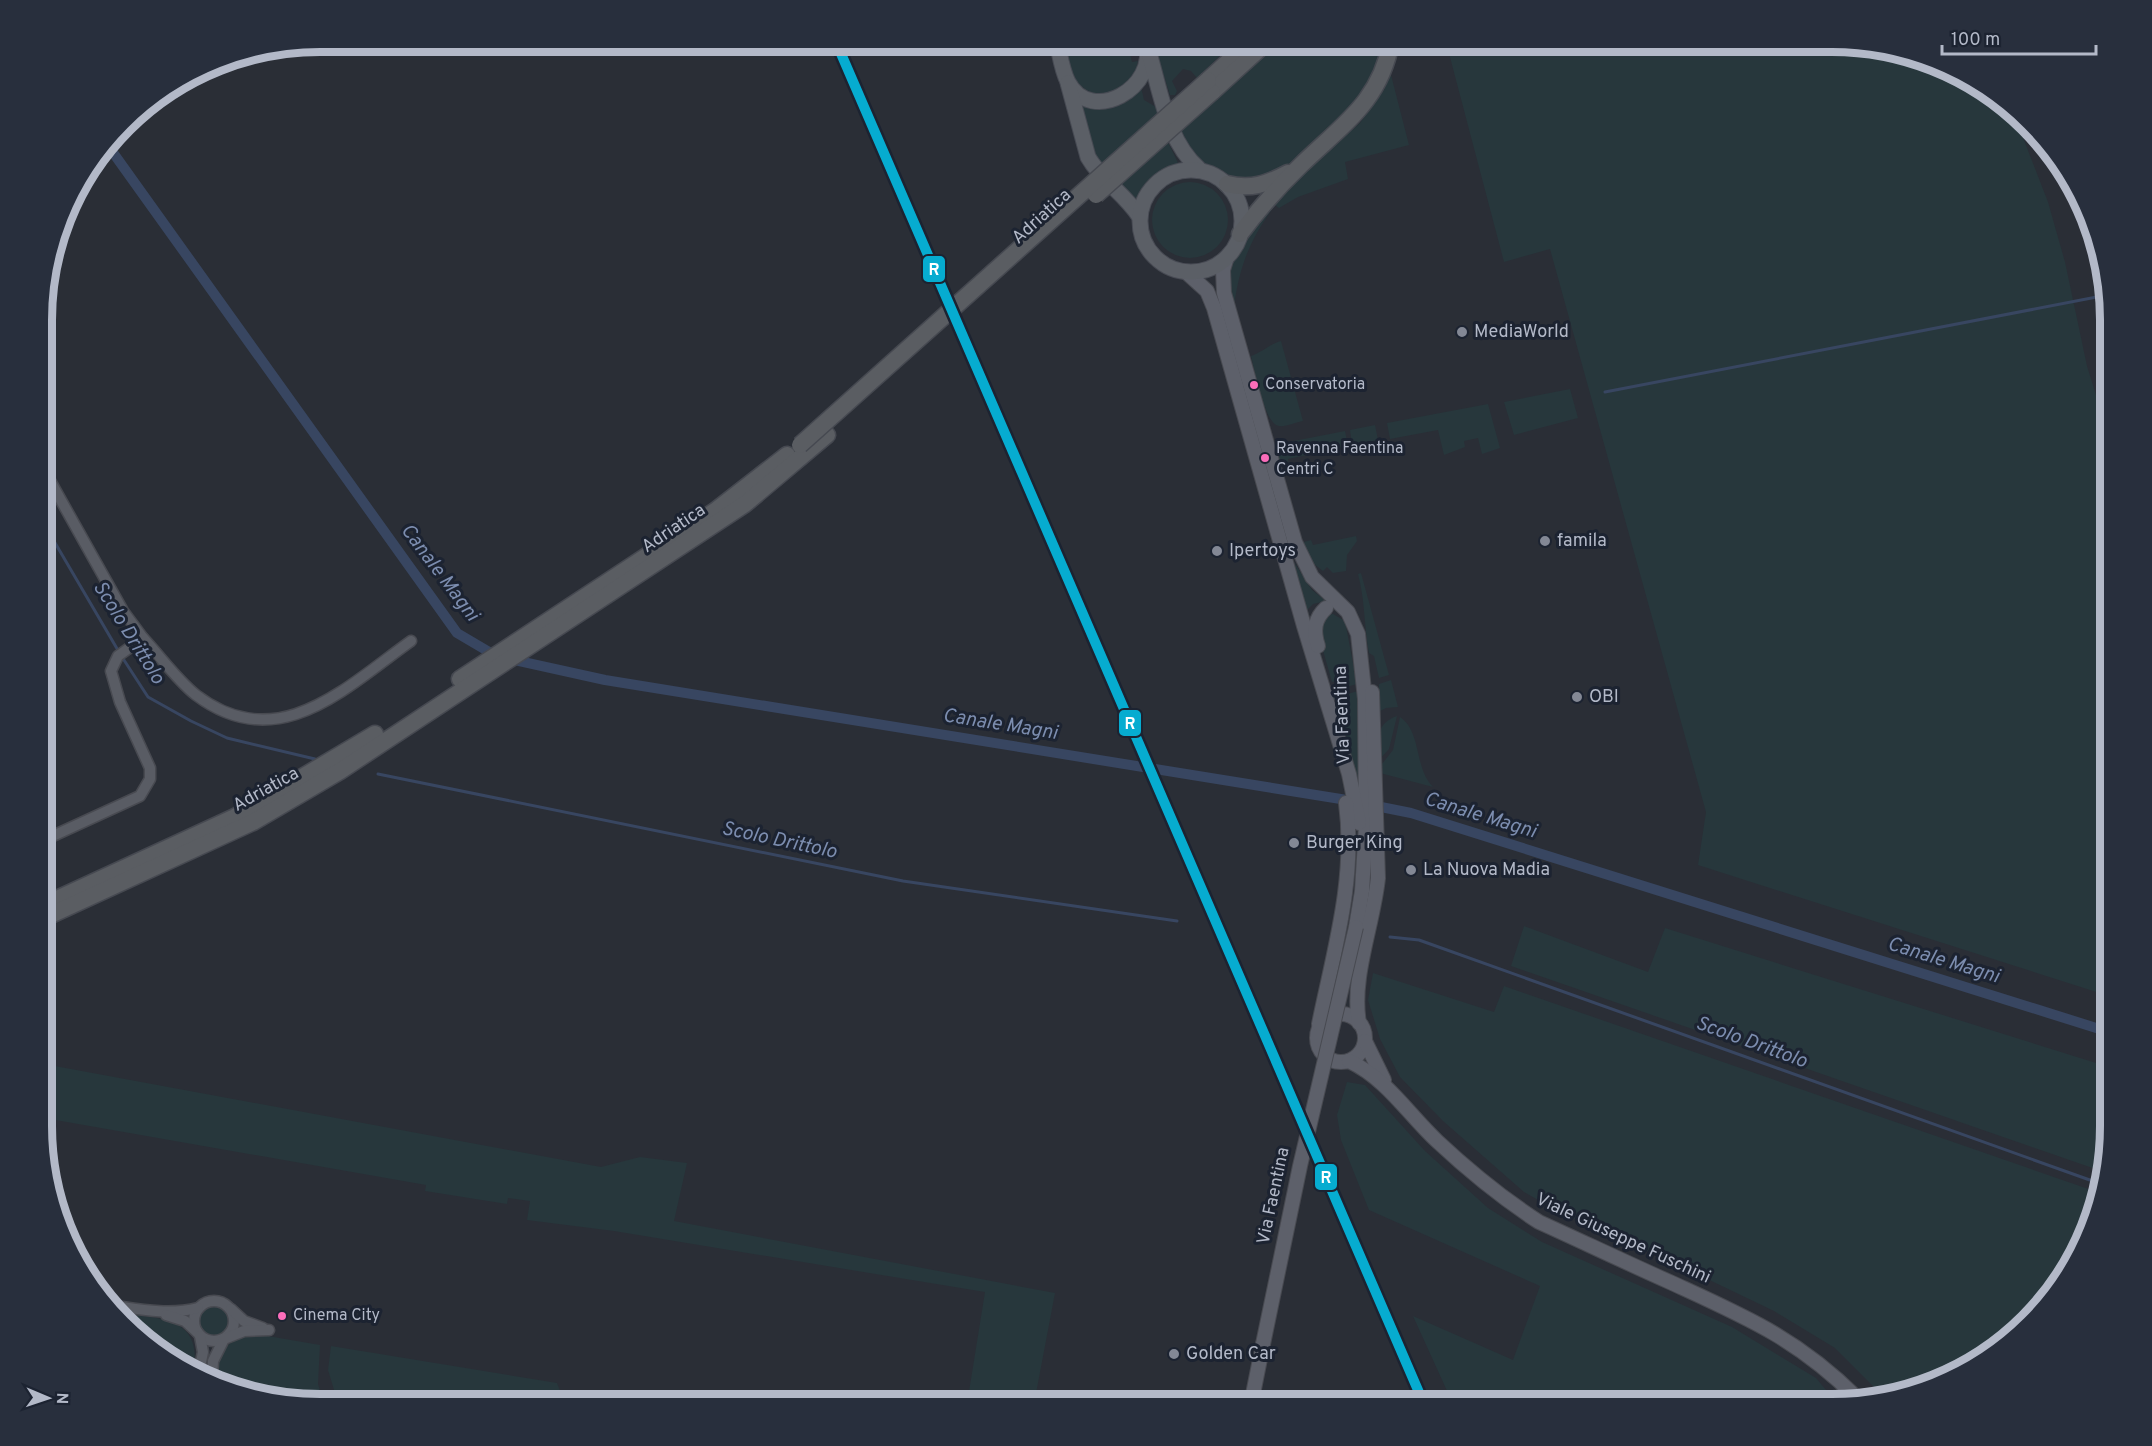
<svg xmlns="http://www.w3.org/2000/svg" width="2152" height="1446" viewBox="0 0 2152 1446" font-family="Overpass,sans-serif">
<rect width="100%" height="100%" fill="#2a2e36"/>
<g fill="#27373c">
<path d="M1064,42H1127L1132,62L1138,61L1134,79L1106,97C1071,89 1072,73 1064,42Z"/>
<path d="M1153,42H1234L1197,78L1191,71L1183,69L1172,81L1177,91L1175,95H1170Z"/>
<path d="M1283,42H1379C1381,61 1370,86 1359,102C1346,120 1279,176 1259,181C1248,183 1208,169 1199,162C1190,156 1183,142 1177,133L1239,76Z"/>
<path d="M1446,42L1849,43L1921,57L2001,99L2015,117L2048,202L2065,262L2087,366L2109,437V996L1698,865L1706,812L1550,249L1504,262Z"/>
<path d="M1390,71L1409,145L1345,162L1348,179L1298,197L1279,208L1275,205C1250,240 1240,264 1234,306L1228,283L1230,268L1250,232L1304,172L1360,123L1384,90Z"/>
<path d="M1141,87L1144,100L1156,107L1164,134L1179,165C1158,171 1146,180 1137,200L1097,161L1080,100C1105,109 1123,112 1141,87Z"/>
<circle cx="1190" cy="220" r="38"/>
<path d="M1281,341L1303,421C1296,422 1286,427 1279,426C1265,425 1254,369 1251,356C1264,351 1268,345 1281,341Z"/>
<path d="M1570,389L1578,418L1514,435L1504,402Z"/>
<path d="M1488,404L1500,448L1482,454L1478,438L1464,441L1465,447L1444,455L1438,430L1390,439L1387,423Z"/>
<path d="M1375,425L1378,440L1352,445L1350,430Z"/>
<path d="M1345,431L1348,446L1288,459L1289,466C1277,465 1276,454 1273,445Z"/>
<path d="M1356,536L1357,541L1347,555L1346,571L1333,573L1327,567L1323,571L1309,560L1302,547L1304,542L1311,540L1313,545Z"/>
<path d="M1292,559L1312,590L1326,601L1313,604L1306,611Z"/>
<path d="M1361,573L1389,675L1379,678L1374,656L1369,653C1364,626 1365,600 1358,574Z"/>
<path d="M1333,614L1345,621L1357,684L1343,688L1341,680L1332,682L1320,640L1319,621L1326,615Z"/>
<path d="M1391,680L1398,707L1386,708L1378,712L1379,684Z"/>
<path d="M1338,689L1340,696L1358,691V795L1349,748L1331,691Z"/>
<path d="M1397,716L1389,749L1377,762C1378,742 1374,724 1397,716Z"/>
<path d="M1400,717C1422,732 1414,768 1433,787L1380,773L1382,764L1393,750Z"/>
<path d="M1524,926L1648,972L1665,928L2109,1067V1143L2104,1172L1511,966Z"/>
<path d="M1373,973L1494,1012L1504,986L2100,1193L2095,1215L2053,1295L1955,1375L1880,1393L1835,1348L1774,1311L1674,1263L1563,1214L1524,1192L1443,1121L1400,1077L1380,1039L1368,1000Z"/>
<path d="M44,1064L601,1167L640,1157L687,1163L674,1221L1055,1293L1034,1404H967L985,1292L614,1231L527,1220L530,1201L508,1198L507,1204L425,1191L426,1185L44,1118Z"/>
<path d="M1347,1082L1365,1085L1425,1151L1488,1208L1542,1242L1732,1327L1816,1378L1837,1403L1634,1404L1613,1396L1610,1404H1453L1413,1316L1513,1360L1540,1286L1369,1210L1341,1140L1337,1115Z"/>
<circle cx="213" cy="1321" r="15"/>
<path d="M122,1313C161,1319 202,1317 194,1370L151,1347Z"/>
<path d="M256,1334L320,1345L318,1384L324,1403C290,1403 247,1398 217,1382C215,1350 227,1340 256,1334Z"/>
<path d="M331,1346L557,1383L562,1396L575,1404L338,1403L328,1370Z"/>
<path d="M605,1391L681,1404H584L597,1400Z"/>
</g>
<g fill="none" stroke-linecap="round" stroke-linejoin="round">
<g stroke="#384661" stroke-width="3">
<path d="M1605,392L2107,295"/>
<path d="M44,524L119,652"/>
<path d="M122,657L148,697L191,721L227,738L315,759"/>
<path d="M378,774L903,881L1177,921"/>
<path d="M1390,937L1419,940L2101,1184"/>
</g>
<g stroke="#384661" stroke-width="10">
<path d="M109,147L457,633L496,656L605,680L1353,801"/>
<path d="M1371,805L1411,813L2109,1032"/>
</g>
<g stroke="#484a51" stroke-width="13">
<g id="minor">
<path d="M44,470L123,611L143,638L118,656L111,671L120,702L150,768V779L140,796L44,840"/>
<path d="M143,638C160,656 177,680 196,695C278,757 345,688 411,641"/>
<circle cx="214" cy="1321" r="20"/>
<path d="M116,1306C143,1310 170,1315 198,1308"/>
<path d="M231,1309L244,1321L263,1328"/>
<path d="M166,1315L185,1321L197,1332"/>
<path d="M199,1372L203,1352L200,1336"/>
<path d="M212,1379L213,1361L224,1339L244,1331L269,1330"/>
</g>
</g>
<g stroke="#484a51" stroke-width="16">
<g id="secondary">
<path d="M1227,257L1223,270L1224,293L1295,542L1312,577L1348,612L1358,634L1365,699L1366,825L1362,891L1356,927"/>
<path d="M1186,272L1207,291L1214,308L1304,626L1349,774L1359,823"/>
<path d="M1318,646C1313,631 1314,619 1326,608"/>
<circle cx="1341" cy="1038" r="24"/>
<path d="M1359,1023C1351,977 1373,926 1378,878L1372,692"/>
<path d="M1319,1024C1334,950 1356,879 1346,803"/>
<path d="M1365,1041L1384,1080"/>
<path d="M1349,1061C1387,1079 1408,1114 1437,1141C1469,1171 1502,1198 1539,1222C1583,1242 1627,1263 1672,1283C1746,1317 1798,1339 1857,1398"/>
<path d="M1251,1404L1263,1344"/>
</g>
</g>
<g stroke="#474a53" stroke-width="17">
<g id="primary">
<path d="M1057,42C1060,55 1062,71 1068,82C1091,126 1159,88 1146,42"/>
<path d="M1149,53C1161,93 1167,141 1199,169"/>
<path d="M1068,83L1088,157C1101,180 1125,194 1139,216"/>
<circle cx="1191" cy="221" r="51"/>
</g>
</g>
<g stroke="#464951" stroke-width="19">
<g id="trunk">
<path d="M1208,80L1240,51"/>
<path d="M1212,92L1267,42"/>
<path d="M1227,184C1251,190 1267,184 1288,173"/>
<path d="M1240,234C1258,210 1279,186 1301,165C1342,125 1380,102 1391,42"/>
<path d="M460,679L715,511L787,455"/>
<path d="M44,905L235,817L375,734"/>
<path d="M44,918L253,822L340,771L745,504L827,435"/>
</g>
</g>
<use href="#minor" stroke="#595c64" stroke-width="10"/>
<use href="#secondary" stroke="#5d606a" stroke-width="14"/>
<use href="#primary" stroke="#5b5f66" stroke-width="15"/>
<use href="#trunk" stroke="#5a5d62" stroke-width="16"/>
<g stroke="#484a51" stroke-width="16" stroke-linecap="butt">
<path id="secondary-bridge" d="M1263,1344L1300,1166L1356,927"/>
</g>
<g stroke="#464951" stroke-width="19" stroke-linecap="butt">
<g id="trunk-bridge">
<path d="M1096,195L1212,92"/>
<path d="M800,445L1208,80"/>
</g>
</g>
<use href="#secondary-bridge" stroke="#5d606a" stroke-width="14"/>
<use href="#trunk-bridge" stroke="#5a5d62" stroke-width="16"/>
<g stroke="#1c2331" stroke-width="15">
<path id="rail-1" d="M836,42L1424,1404"/>
</g>
<use href="#rail-1" stroke="#06acd0" stroke-width="10"/>
</g>
<g fill="#838895" stroke="#1c2331" stroke-width="2">
<circle cx="1462" cy="332" r="6"/>
<circle cx="1545" cy="541" r="6"/>
<circle cx="1217" cy="551" r="6"/>
<circle cx="1577" cy="697" r="6"/>
<circle cx="1294" cy="843" r="6"/>
<circle cx="1411" cy="870" r="6"/>
<circle cx="1174" cy="1354" r="6"/>
</g>
<g fill="#fb6dba" stroke="#1c2331" stroke-width="2">
<circle cx="1254" cy="385" r="5"/>
<circle cx="1265" cy="458" r="5"/>
<circle cx="282" cy="1316" r="5"/>
</g>
<g text-anchor="middle" dominant-baseline="central" stroke-width="6" stroke-linejoin="round" paint-order="stroke">
<g font-size="16" fill="#b3b9c8" stroke="#1c2331" text-anchor="start">
<text x="1265" y="385">Conservatoria</text>
<text x="1276" y="449">Ravenna Faentina<tspan x="1276" dy="21">Centri C</tspan></text>
<text x="293" y="1316">Cinema City</text>
</g>
<g font-size="18" fill="#b3b9c8" stroke="#1c2331">
<text transform="translate(1042 217) rotate(-42)">Adriatica</text>
<text transform="translate(674 529) rotate(-34)">Adriatica</text>
<text transform="translate(1343 715) rotate(-92)">Via Faentina</text>
<text transform="translate(266 790) rotate(-29)">Adriatica</text>
<text transform="translate(1274 1196) rotate(-78)">Via Faentina</text>
<text transform="translate(1623 1239) rotate(25)">Viale Giuseppe Fuschini</text>
</g>
<g font-size="18" fill="#b3b9c8" stroke="#1c2331" text-anchor="start">
<text x="1474" y="332">MediaWorld</text>
<text x="1557" y="541">famila</text>
<text x="1229" y="551">Ipertoys</text>
<text x="1589" y="697">OBI</text>
<text x="1306" y="843">Burger King</text>
<text x="1423" y="870">La Nuova Madia</text>
<text x="1186" y="1354">Golden Car</text>
</g>
<g font-size="20" font-style="italic" fill="#7c8daf" stroke="#1c2331">
<text transform="translate(439 573) rotate(53)">Canale Magni</text>
<text transform="translate(128 633) rotate(58)">Scolo Drittolo</text>
<text transform="translate(1000 725) rotate(9)">Canale Magni</text>
<text transform="translate(1480 816) rotate(17)">Canale Magni</text>
<text transform="translate(779 841) rotate(12)">Scolo Drittolo</text>
<text transform="translate(1943 961) rotate(17)">Canale Magni</text>
<text transform="translate(1751 1043) rotate(20)">Scolo Drittolo</text>
</g>
</g>
<path d="M0 0H2152V1446H0ZM320 52H1832A268 268 0 0 1 2100 320V1126A268 268 0 0 1 1832 1394H320A268 268 0 0 1 52 1126V320A268 268 0 0 1 320 52Z" fill="#282f3d" fill-rule="evenodd"/>
<path fill="none" stroke="#b3b9c8" stroke-width="8" d="M320 52H1832A268 268 0 0 1 2100 320V1126A268 268 0 0 1 1832 1394H320A268 268 0 0 1 52 1126V320A268 268 0 0 1 320 52Z"/>
<g stroke="#1c2331" stroke-width="2">
<rect x="922" y="255" width="24" height="28" rx="6" fill="#06acd0"/>
<rect x="1118" y="709" width="24" height="28" rx="6" fill="#06acd0"/>
<rect x="1314" y="1163" width="24" height="28" rx="6" fill="#06acd0"/>
</g>
<g font-size="16" text-anchor="middle" font-weight="bold" fill="#fff">
<text x="934" y="275">R</text>
<text x="1130" y="729">R</text>
<text x="1326" y="1183">R</text>
</g>
<g transform="translate(48 1398) rotate(92)" stroke="#1c2331" stroke-width="4.5" paint-order="stroke">
<path d="M0-4.5L10 22L0 15L-10 22Z" fill="#b3b9c8"/>
<text y="-9" font-size="16" font-weight="bold" text-anchor="middle" fill="#b3b9c8">N</text>
</g>
<path d="M1942 45v9h154v-9" fill="none" stroke="#b3b9c8" stroke-width="3"/>
<text x="1951" y="45" font-size="18" fill="#b3b9c8" stroke="#1c2331" stroke-width="4.5" paint-order="stroke">100 m</text>
</svg>
